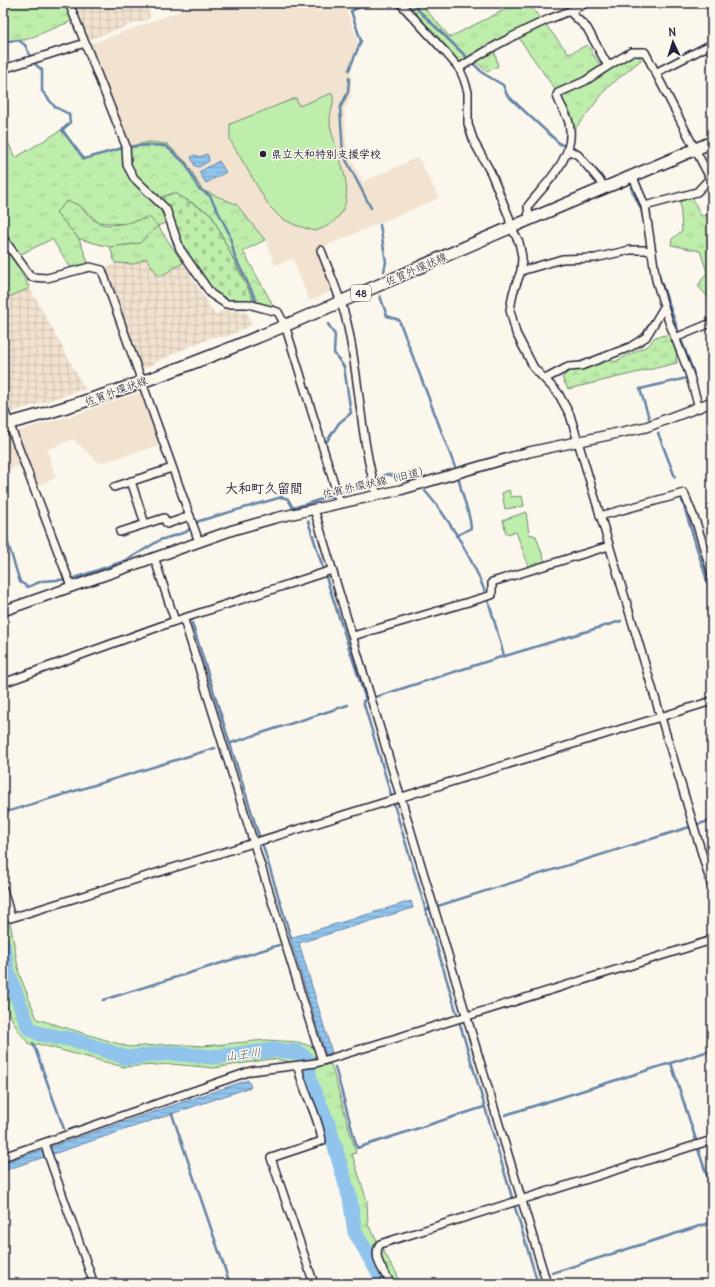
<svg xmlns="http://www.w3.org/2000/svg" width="715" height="1287" viewBox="0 0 715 1287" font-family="Delius,'Klee One',sans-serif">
<defs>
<pattern id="industrial-grid" width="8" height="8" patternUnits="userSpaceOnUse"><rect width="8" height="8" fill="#f2e3d0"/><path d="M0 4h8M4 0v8" fill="none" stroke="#cfc2b4"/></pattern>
<pattern id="grass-tufts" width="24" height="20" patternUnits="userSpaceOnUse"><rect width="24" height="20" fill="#bfedab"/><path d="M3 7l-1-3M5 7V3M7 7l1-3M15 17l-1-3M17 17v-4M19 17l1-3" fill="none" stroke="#a4cb94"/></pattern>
<pattern id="forest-crowns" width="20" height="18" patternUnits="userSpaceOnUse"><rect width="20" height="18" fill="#bfedab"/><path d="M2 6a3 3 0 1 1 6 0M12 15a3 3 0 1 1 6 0" fill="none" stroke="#a4cb94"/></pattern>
<pattern id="wetland-marsh" width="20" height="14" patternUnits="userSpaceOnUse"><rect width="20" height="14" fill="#bfedab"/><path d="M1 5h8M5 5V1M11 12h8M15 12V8" fill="none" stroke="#a4cb94"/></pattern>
<pattern id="cemetery-stones" width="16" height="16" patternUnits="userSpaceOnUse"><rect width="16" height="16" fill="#bfedab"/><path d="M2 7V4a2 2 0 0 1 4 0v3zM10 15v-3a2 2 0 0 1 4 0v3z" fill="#a4cb94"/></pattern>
<pattern id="water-rules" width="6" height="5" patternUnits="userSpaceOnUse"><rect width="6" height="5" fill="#90c4ed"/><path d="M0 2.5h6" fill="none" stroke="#7ca8cc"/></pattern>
</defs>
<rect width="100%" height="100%" fill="#fbf7ec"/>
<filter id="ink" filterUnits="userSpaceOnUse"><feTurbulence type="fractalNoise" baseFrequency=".025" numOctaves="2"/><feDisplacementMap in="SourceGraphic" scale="8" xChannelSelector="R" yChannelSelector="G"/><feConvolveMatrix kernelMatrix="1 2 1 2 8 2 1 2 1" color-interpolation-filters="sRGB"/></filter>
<g filter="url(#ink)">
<g fill="#f2e3d0">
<path d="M202,3H312L317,11L338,3H344L358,41L351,69V96L344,110L347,151L363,182L418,157L439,198L325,246L340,288L309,301L293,259L275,265L265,240L236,204L202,190L187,163L167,144L149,142L130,146L90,44Z"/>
<path d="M141,392L162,445L99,463L73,439L47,450L56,478L37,485L28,462L3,472V435L74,415Z"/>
</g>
<g fill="url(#industrial-grid)">
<path d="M73,3H145L151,18L88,40Z"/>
<path d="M146,258L159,277L183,263L215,315L226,308L248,313L251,325L226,337H213L179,351L141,370L104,270L115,263L134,264Z"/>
<path d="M3,288L9,297L30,288L85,389L9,413L3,396Z"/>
</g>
<g fill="url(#grass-tufts)" stroke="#708873">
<path d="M3,3H65L72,21L25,40L3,41Z"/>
<path d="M406,3H420L450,37L518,3H528L569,54L587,45L605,72L638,53L641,60L608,87L575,129L561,98L516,34L493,44L498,66L487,72L471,57L459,63Z"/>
<path d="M63,129L83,159L122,149C124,159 125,171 131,180C142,196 160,204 167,222L158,226L183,263L159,277L146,258L134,264L115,263L110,247L140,243L149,217L125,224L98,222L77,203L56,212L79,239L89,265L71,268L52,239L19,255L3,235V131L15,158Z"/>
<path d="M692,197L701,216L712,214V297H708L698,286L707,272L700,251L671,245L672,239L682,231L680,201Z"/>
<path d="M3,241L30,288L9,297L3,288Z"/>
<path d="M3,897L10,922L19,973L37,1019L129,1047L171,1044L203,1046L266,1040L298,1042L313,1047L317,1057L312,1058L299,1048L269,1046L213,1053L172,1050L130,1055L77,1037L40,1029L31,1023L12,974L3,923Z"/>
<path d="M3,967L26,1028L34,1035L73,1042L126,1060L167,1057L212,1061L276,1052L296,1056L303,1062L289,1064L287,1061L271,1059L214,1068L171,1064L124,1067L38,1044L31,1046C7,1020 3,1001 3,967Z"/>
<path d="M331,1064L356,1153L352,1154L367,1201L368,1225L397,1274L399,1284H388L357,1230L353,1198L331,1123L314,1080L313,1067Z"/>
</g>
<g fill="url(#forest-crowns)" stroke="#708873">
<path d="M149,142L167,144L187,163L202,190L236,204L265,240L243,251L274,307L254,301L211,214L175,193L162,197L136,178L129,163L130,146Z"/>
<path d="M67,201C83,204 84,214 97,222C110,229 136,221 149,217L158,226L140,243L110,247L79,239L56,212Z"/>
</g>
<path fill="url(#wetland-marsh)" stroke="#708873" d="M671,334L679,352L676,356L677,363L568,389L562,378L568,371L581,369L608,358L614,362L649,345L655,337Z"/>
<path fill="url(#cemetery-stones)" stroke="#708873" d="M174,193L211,214L254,301H227L212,291L182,247L167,205L162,197Z"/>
<g fill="#bfedab" stroke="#708873">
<path d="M332,93C336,104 329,112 330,123C334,154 364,197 332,223C327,227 320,229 315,231L295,225L281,218L269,206L230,140V124L296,98L299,106Z"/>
<path d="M509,490L511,497L522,496L524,506L505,509L502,493Z"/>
<path d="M526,512L529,534L536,536L545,562L529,567L516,532L506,534L503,520Z"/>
</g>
<g fill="url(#water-rules)" stroke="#6483a6">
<path d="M206,154L208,155L209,161L199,167L195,166L191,157L195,155L200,157Z"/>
<path d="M219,161L226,172L206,183L199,172Z"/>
<path d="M411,901L413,908L299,943L332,1053L326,1055L290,938Z"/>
<path d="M248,1080L251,1087L3,1171V1163Z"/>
</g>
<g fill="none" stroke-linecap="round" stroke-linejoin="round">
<g stroke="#6483a6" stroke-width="2.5">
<path d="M411,3L484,74L503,85L507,95L560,144L577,150L580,153"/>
<path d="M3,42L18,40L25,45L31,57"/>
<path d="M35,64L42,70V91L55,107L69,114L70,123L62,130L84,159L122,148"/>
<path d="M349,70L361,41L351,11L370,3"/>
<path d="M349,78L348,92L340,108L343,154L371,208"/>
<path d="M130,147L148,145L166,146L186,164L198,188L210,196L229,233L235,257L256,300"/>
<path d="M588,162L601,175"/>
<path d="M631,188L641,209L644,222"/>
<path d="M380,225L386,262L384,271"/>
<path d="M659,276L679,333"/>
<path d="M380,296L387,316L399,320L455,467"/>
<path d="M682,342L694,374"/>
<path d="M649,418L640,389L687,378"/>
<path d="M658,433L675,477"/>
<path d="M708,442L712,452"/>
<path d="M326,446L325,444L339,423L351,413L344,367L334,353L335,335L328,324"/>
<path d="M425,491C450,519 476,565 488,600C494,619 499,638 504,656L363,701L538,1284"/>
<path d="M682,500L712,597"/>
<path d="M308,521L323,568"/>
<path d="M3,534L6,537L20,582L28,587L42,581L72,579L127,560L160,540L186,532L199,521L282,497L288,499L293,508L364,486L387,474L412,481"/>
<path d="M456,536L471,528C470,512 462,497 459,480"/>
<path d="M326,577L366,700"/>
<path d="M192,623L259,836"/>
<path d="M130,633L170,619"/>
<path d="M106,642L123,636"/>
<path d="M68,656L99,645"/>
<path d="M505,656L621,621"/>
<path d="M231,743L348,705"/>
<path d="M3,813L215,748"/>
<path d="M263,846L291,938"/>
<path d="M425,910L712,820"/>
<path d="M103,1000L279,945"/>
<path d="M33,1043L64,1129"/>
<path d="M671,1063L696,1140"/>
<path d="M335,1067L357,1148L484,1107"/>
<path d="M172,1114L230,1284"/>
<path d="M505,1115L712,1050"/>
<path d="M698,1149L712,1191"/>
<path d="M552,1273L712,1222"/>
</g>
<path stroke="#90c4ed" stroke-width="15" d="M3,945L8,973L29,1028L40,1034L75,1040L127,1058L169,1053L212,1057L275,1050L298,1052L307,1059L310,1081L329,1126L350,1199L355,1232L381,1277L383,1284"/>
<g stroke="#22223b" stroke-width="10">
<g id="street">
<path d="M400,3L446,53L459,68L464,79L468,92V124L474,142L491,173L509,217L511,227L519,242L522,257L521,271L513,293L510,310L516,333L534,368L558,393L570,415L712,887"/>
<path d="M570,12L587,28L608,66L631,52H645L710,178"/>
<path d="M85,43L126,146L127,165L134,178L166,209L180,249L211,294L226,304H248L278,312L285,325L340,503"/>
<path d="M459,68C487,49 518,33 549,19C562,14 574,10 586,3"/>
<path d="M3,69L85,43L69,3"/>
<path d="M655,73L712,44"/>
<path d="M568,150L578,155L605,187"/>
<path d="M632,175L645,206L656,280L669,322L689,373L699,408"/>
<path d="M645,206L697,192L712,176"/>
<path d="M529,219L528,206C546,183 577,156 569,123C567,113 559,105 557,95L558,93L585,81L608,66"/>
<path d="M3,238L31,277L47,278L90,267L102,270L199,542"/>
<path d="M321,250C330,274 341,298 347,323C360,379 360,439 377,495"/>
<path d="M521,271L562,259L595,258L630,250H645L652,252"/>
<path d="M675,338L711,323L712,321"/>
<path d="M545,379L568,367L581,366L630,347L646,337L664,307"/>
<path d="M3,407L71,586"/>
<path d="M131,481L145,524"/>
<path d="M114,487L172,468"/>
<path d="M314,509L547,1284"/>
<path d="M600,516L684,493L697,525L712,575"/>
<path d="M120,532L164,518L167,524L190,516"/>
<path d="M154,557L175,621"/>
<path d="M184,620L322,1061"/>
<path d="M353,636L492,595V582L609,546"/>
<path d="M3,683L175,621L332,570"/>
<path d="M3,889L11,918L712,701"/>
<path d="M298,1067C303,1092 319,1116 322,1141L271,1158L314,1284"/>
<path d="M44,1143L94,1284"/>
<path d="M3,1157L251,1071L316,1063L712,940"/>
<path d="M391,1284C385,1273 371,1257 380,1244L712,1140"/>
</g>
</g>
<g stroke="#22223b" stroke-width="12">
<path id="secondary" d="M3,611L233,530L275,518L400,490L529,452L646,427L712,402"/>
</g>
<g stroke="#22223b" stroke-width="14">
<path id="primary" d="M3,425C150,387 291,324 429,263C523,221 618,183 712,142"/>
</g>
<use href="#street" stroke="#fbf7ec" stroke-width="7"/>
<use href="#secondary" stroke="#fbf7ec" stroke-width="9"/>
<use href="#primary" stroke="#fbf7ec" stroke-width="11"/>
</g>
</g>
<circle fill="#22223b" stroke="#fbf7ec" stroke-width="1.5" cx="263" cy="154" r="4"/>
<g text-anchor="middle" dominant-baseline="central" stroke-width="3" stroke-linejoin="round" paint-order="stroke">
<rect fill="#fbf7ec" stroke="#636270" stroke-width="1" x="351" y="285" width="20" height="16" rx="3"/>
<g font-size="10" font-weight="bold" fill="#22223b">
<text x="361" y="293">48</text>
</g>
<g font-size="11" font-weight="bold" fill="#22223b" stroke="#fbf7ec" text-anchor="start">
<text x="271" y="154">県立大和特別支援学校</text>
</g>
<g font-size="11" fill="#22223b" stroke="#fbf7ec">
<text transform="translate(416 269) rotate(-24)">佐賀外環状線</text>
<text transform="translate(116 391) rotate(-20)">佐賀外環状線</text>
<text transform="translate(376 482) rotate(-13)">佐賀外環状線（旧道）</text>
</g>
<g font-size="12" font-style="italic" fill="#435370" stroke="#fbf7ec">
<text transform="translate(243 1054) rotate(-7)">山王川</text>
</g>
<g font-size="13" font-weight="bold" fill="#22223b" stroke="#fbf7ec">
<text x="264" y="488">大和町久留間</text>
</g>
</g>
<rect width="715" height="1287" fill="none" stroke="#fbf7ec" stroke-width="16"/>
<rect x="8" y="8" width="699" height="1271" fill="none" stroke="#22223b" stroke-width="1.5" filter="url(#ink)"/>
<g transform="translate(673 42) rotate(356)" stroke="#fbf7ec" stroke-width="3" paint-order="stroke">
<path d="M0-3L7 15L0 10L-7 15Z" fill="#22223b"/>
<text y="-6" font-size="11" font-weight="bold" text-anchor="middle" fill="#22223b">N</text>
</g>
</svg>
